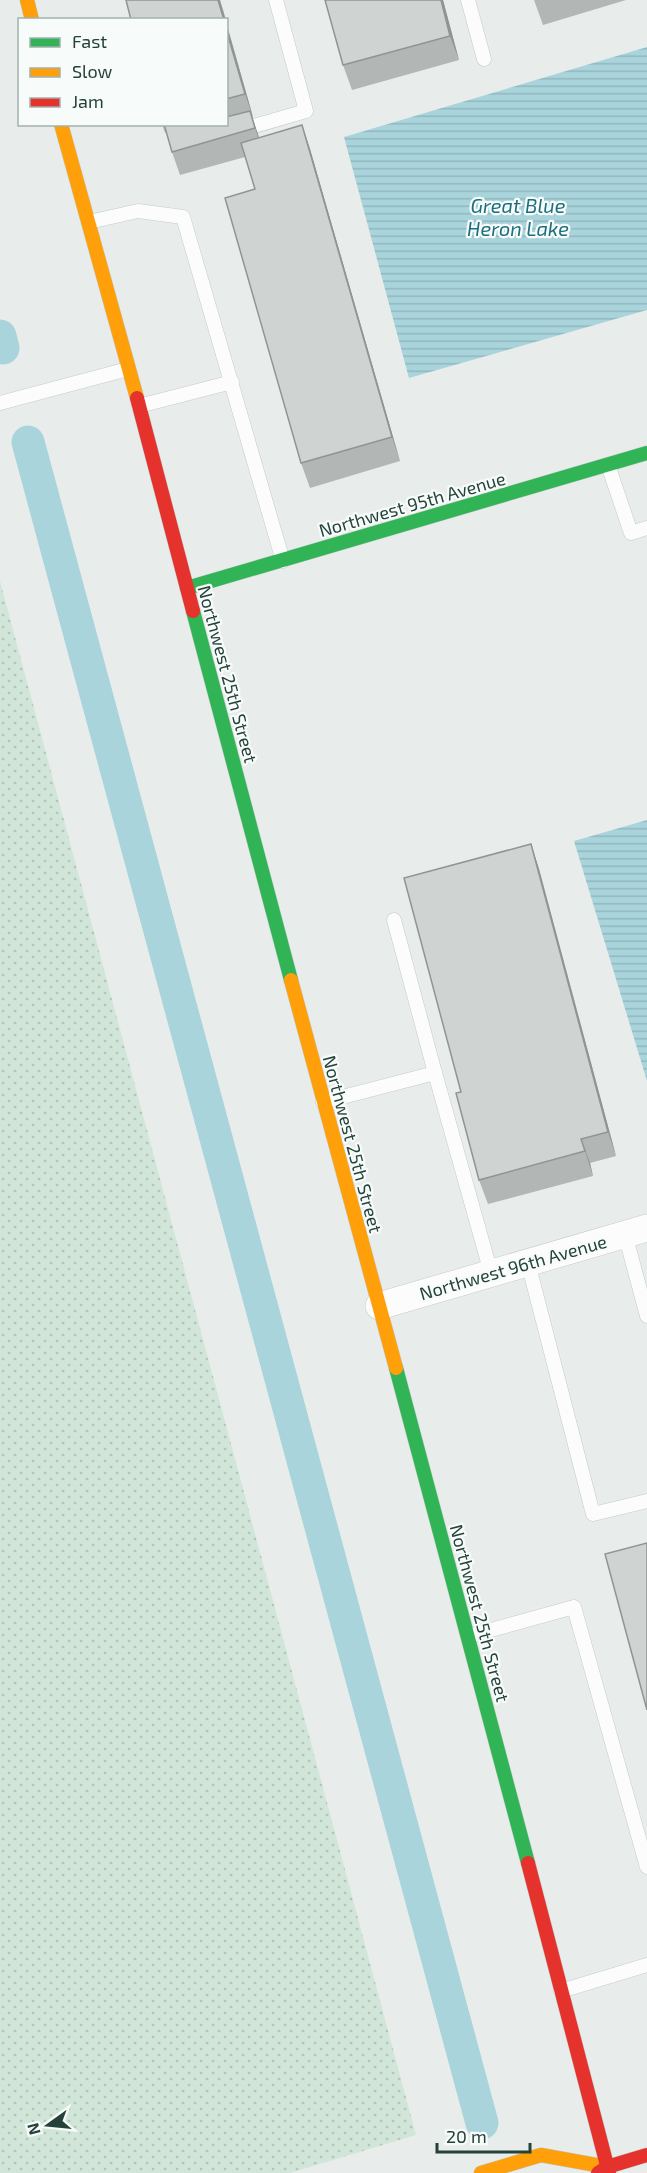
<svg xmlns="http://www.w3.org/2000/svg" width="647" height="2173" viewBox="0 0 647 2173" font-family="'Exo 2',sans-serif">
<defs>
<pattern id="grass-dots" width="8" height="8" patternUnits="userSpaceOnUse" patternTransform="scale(1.5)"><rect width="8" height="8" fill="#d1e6d8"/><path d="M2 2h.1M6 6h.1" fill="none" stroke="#b3c6ba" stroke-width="1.8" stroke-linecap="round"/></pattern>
<pattern id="water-rules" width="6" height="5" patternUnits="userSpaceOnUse" patternTransform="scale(1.5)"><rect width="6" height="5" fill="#a9d4db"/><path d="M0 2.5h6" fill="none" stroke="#91b7bd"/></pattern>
</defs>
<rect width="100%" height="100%" fill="#e8edeb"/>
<path fill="url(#grass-dots)" d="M0,581L416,2135L290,2173H0Z"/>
<g fill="url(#water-rules)">
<path d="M647,47V310L409,378L344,137Z"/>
<path d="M647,820V1081L574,841Z"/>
</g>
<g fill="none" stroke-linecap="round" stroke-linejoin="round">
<g stroke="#a9d4db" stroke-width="33">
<path d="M0,336L3,348"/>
<path d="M28,442L482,2123"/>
</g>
<g stroke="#c5cac8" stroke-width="15">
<g id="lane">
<path d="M468,0L484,59"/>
<path d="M237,131L306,111L276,0"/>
<path d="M89,222L138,211L183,217L283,561"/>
<path d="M0,403L128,369"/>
<path d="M139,406L232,382"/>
<path d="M608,465L631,533L647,528"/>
<path d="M435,1073L491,1273"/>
<path d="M323,1102L435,1073L394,920"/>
<path d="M625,1234L647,1316"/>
<path d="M528,1263L593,1514L647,1501"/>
<path d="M469,1636L574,1607L647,1867"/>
<path d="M561,1991L647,1965"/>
</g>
</g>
<g stroke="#c5cac8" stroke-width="28">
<path id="street" d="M379,1306L647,1228"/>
</g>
<g stroke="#c3cbc8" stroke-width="15">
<g id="fast">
<path d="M187,588L647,453"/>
<path d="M193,611L291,980"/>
<path d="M396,1368L528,1863"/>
</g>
</g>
<g stroke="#c3cbc8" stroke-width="15">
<g id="slow">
<path d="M27,0L32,20"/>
<path d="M61,124L137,398"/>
<path d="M291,980L396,1368"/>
<path d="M481,2173L541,2155L607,2167"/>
</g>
</g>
<g stroke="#c3cbc8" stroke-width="15">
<g id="jam">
<path d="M137,398L193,611"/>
<path d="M528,1863L609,2173"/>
<path d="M598,2173L607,2167L647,2155"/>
</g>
</g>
<use href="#lane" stroke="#fcfcfc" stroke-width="14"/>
<use href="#street" stroke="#fcfcfc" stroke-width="27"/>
<use href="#fast" stroke="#30b455" stroke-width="14"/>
<use href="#slow" stroke="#ff9f0a" stroke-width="14"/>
<use href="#jam" stroke="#e5322d" stroke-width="14"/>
</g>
<g fill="#b2b6b5">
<path d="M325,0H443L459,60L352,90L343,65Z"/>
<path d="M534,0H626L543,25Z"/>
<path d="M226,22L253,117H252L259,138L302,125L310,149L400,461L310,488L301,463L255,189L245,157L180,175L172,152L166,132L165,133L162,124H226Z"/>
<path d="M531,844L539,869L616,1156L590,1163L593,1176L488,1204L479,1180L461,1092Z"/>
</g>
<g fill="#919493">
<path d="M218,0H220L226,20H224Z"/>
<path d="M441,0H443L459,60L450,36Z"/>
<path d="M226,22L253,117L245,94L226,29Z"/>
<path d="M250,111L258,134L263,152L255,128Z"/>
<path d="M302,125L310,149L400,461L392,437Z"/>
<path d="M531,844L539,869L616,1156L608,1132Z"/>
<path d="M581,1139L590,1163L593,1176L585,1151Z"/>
</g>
<g fill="#cfd4d2" stroke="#919493" stroke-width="1.5">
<path d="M126,0H218L224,20H131Z"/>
<path d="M325,0H441L450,36L343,65Z"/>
<path d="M226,29L245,94L226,99Z"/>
<path d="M250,111L255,128L172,152L164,124H226V117Z"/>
<path d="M302,125L392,437L301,463L225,198L255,189L241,143Z"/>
<path d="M531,844L608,1132L581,1139L585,1151L479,1180L456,1093L461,1092L404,878Z"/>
<path d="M647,1543V1710L605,1554Z"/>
</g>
<g text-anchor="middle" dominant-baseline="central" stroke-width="4.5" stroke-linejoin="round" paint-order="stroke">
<g font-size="18" fill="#24423a" stroke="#f7fbf9">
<text transform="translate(412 504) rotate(-16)">Northwest 95th Avenue</text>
<text transform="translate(228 674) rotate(75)">Northwest 25th Street</text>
<text transform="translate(353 1144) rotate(75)">Northwest 25th Street</text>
<text transform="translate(513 1267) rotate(-16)">Northwest 96th Avenue</text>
<text transform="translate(480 1613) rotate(75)">Northwest 25th Street</text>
</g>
<g font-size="20" font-style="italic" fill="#1c6f80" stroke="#f7fbf9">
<text x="518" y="205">Great Blue<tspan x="518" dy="23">Heron Lake</tspan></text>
</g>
</g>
<rect x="18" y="18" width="210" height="108" fill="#f7fbf9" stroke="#a3b1ad" stroke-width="1.5"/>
<rect x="30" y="38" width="30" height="9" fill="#30b455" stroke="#a3b1ad" stroke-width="1.5"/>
<text x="72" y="48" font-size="18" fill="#24423a">Fast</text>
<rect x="30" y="68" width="30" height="9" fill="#ff9f0a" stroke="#a3b1ad" stroke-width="1.5"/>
<text x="72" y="78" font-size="18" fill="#24423a">Slow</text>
<rect x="30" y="98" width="30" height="9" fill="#e5322d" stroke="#a3b1ad" stroke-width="1.5"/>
<text x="72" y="108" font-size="18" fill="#24423a">Jam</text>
<g transform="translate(48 2125) rotate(255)" stroke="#f7fbf9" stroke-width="4.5" paint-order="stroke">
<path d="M0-4.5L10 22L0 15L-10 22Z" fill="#24423a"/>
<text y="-9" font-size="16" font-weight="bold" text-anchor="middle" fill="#24423a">N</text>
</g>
<path d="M437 2143v9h93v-9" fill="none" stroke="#24423a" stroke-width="3"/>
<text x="446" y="2143" font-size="18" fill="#24423a" stroke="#f7fbf9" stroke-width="4.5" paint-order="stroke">20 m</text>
</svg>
